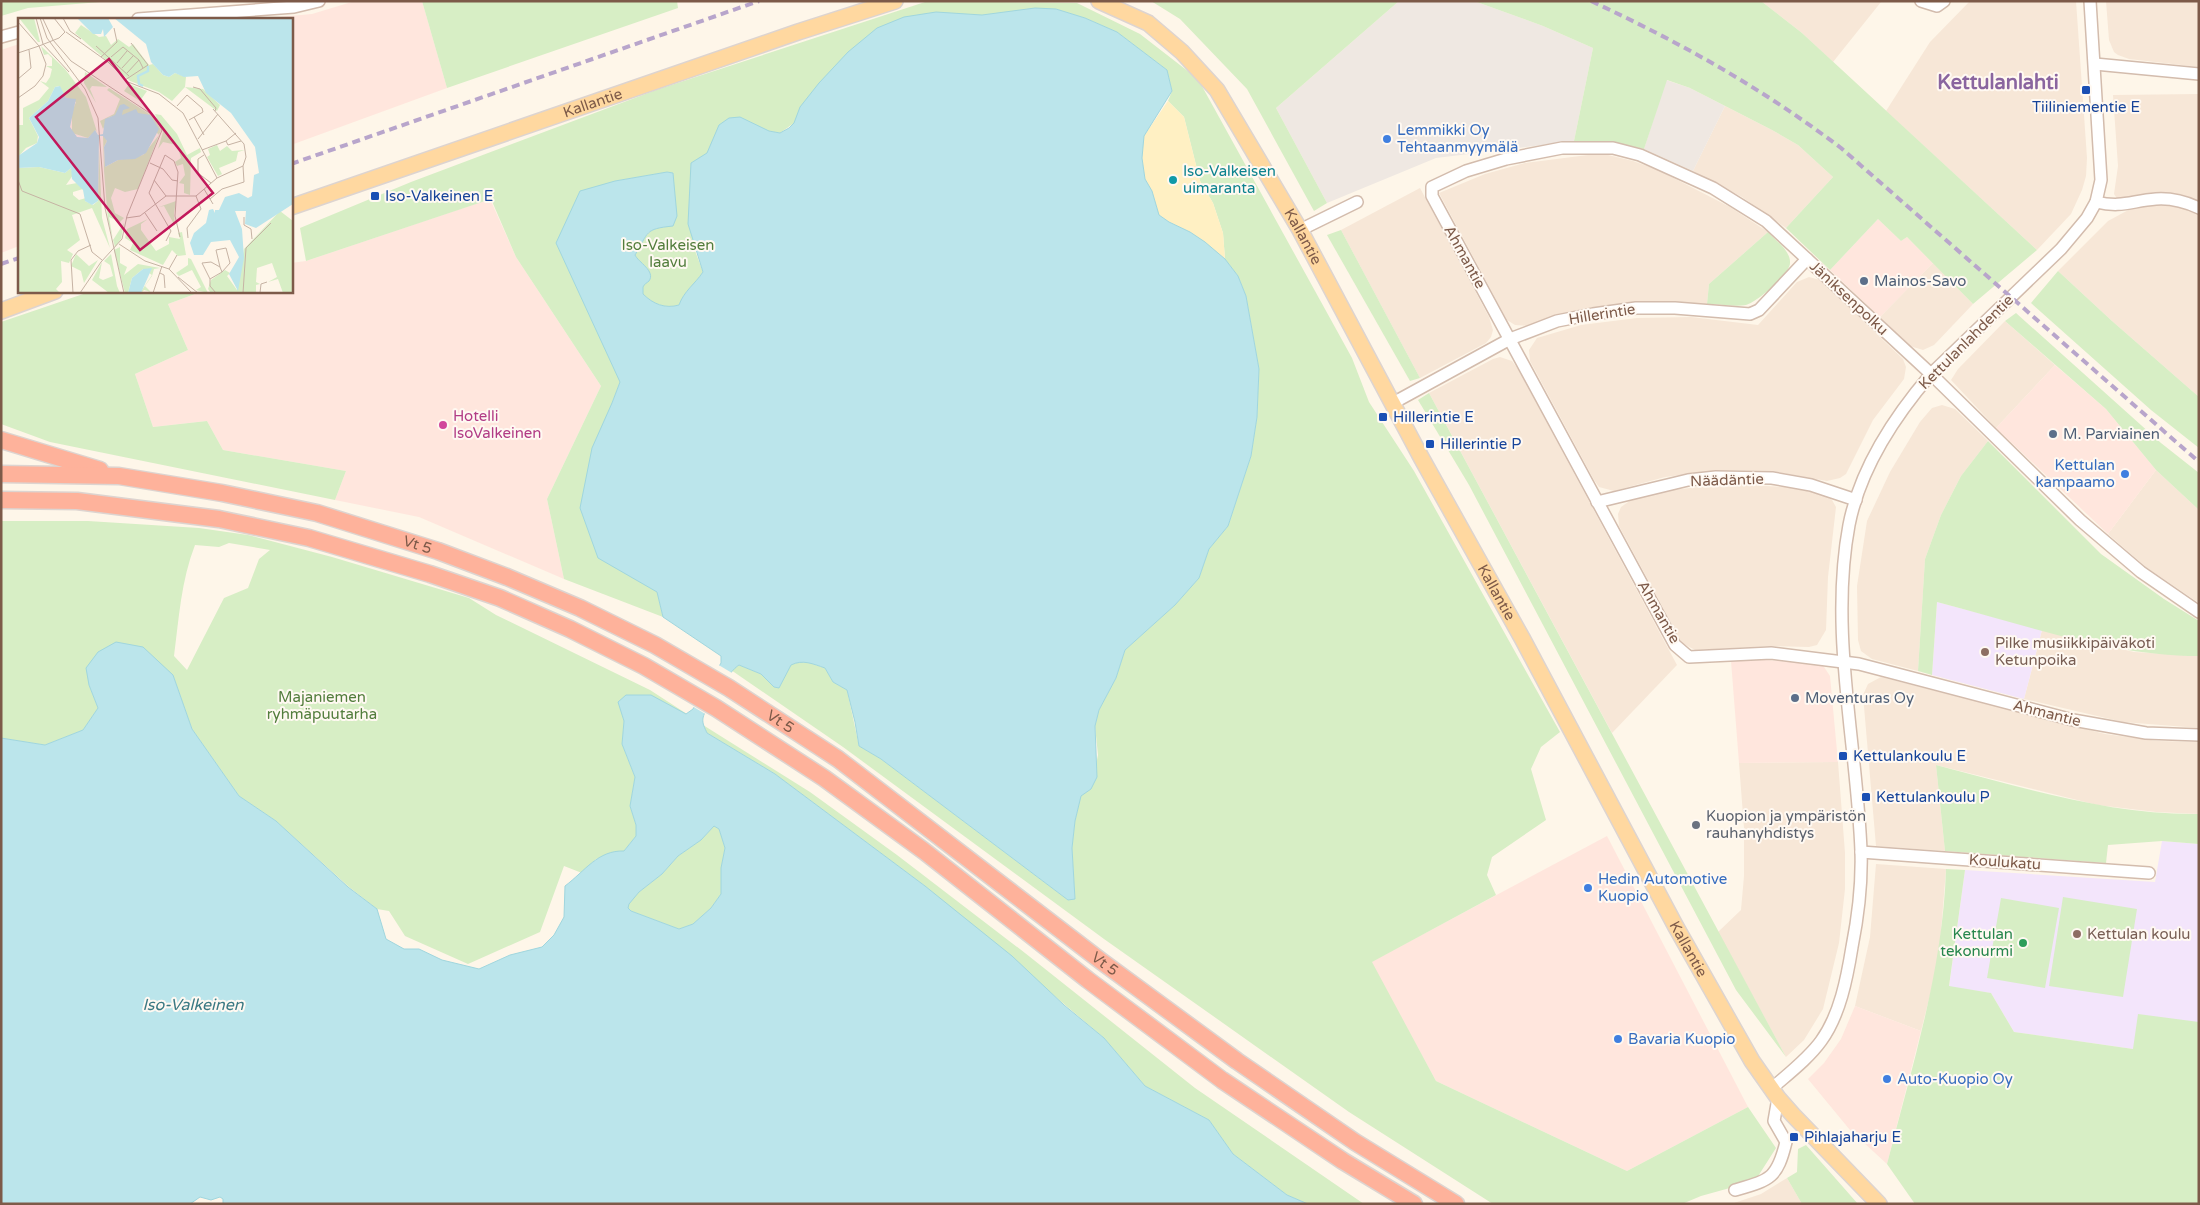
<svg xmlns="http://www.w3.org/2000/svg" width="2200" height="1205" viewBox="0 0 2200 1205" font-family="'Varela Round',sans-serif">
<rect width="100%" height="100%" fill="#fef6e9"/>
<g fill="#f7e7d7">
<path d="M1761,1H1881V2L1833,62L1802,33Z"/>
<path d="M1970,1H2076L2087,158L2086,176L2082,190L2071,214L2037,250L1886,111L1930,42Z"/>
<path d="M2106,1H2199V67L2129,59L2118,55L2114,52L2109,40Z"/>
<path d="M2199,94V201L2175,195L2156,193L2118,200L2114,194L2118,166L2113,95Z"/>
<path d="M1725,106L1772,130L1798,145L1833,177L1786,228L1742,197L1693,171Z"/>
<path d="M1588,155H1608L1633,161L1658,170L1730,207L1768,232L1709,284L1707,304L1647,303L1547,319L1528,326L1515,325L1507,320L1439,193L1485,174L1525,163Z"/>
<path d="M1420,188L1489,317L1493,330L1491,337L1486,343L1420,378L1341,230Z"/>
<path d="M2153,204H2173L2199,212V397L2112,321L2058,271L2108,221L2134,207Z"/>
<path d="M1933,263L1973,304L1934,345L1923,350L1910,346L1880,317Z"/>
<path d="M1809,277L1820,280L1903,359L1906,367L1904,379L1873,420L1846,474L1840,478L1827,481L1771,471L1720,470L1665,477L1614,491L1599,487L1594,480L1530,361L1529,350L1537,338L1581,325L1637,318L1691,317L1758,325L1797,282Z"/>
<path d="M2005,321L2055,365L1996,428L1951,380L1958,369Z"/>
<path d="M1500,357L1512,361L1518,369L1677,665L1612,733L1429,393L1493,359Z"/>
<path d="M1942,405L1955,409L1988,441L1961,476L1941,515L1925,559L1918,671L1872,659L1861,651L1858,640L1857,586L1867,521L1890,472L1920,422L1932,408Z"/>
<path d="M2156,470L2199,510V603L2146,567L2108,534Z"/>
<path d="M1728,484L1785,487L1812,492L1825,495L1832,500L1836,507L1828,577L1826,630L1817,645L1809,647L1768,646L1695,650L1682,643L1619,526L1618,514L1621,507L1631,500L1671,490Z"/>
<path d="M2042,630L2134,652L2199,656V728L2123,722L2024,699Z"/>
<path d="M1881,677L2105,734L2158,741L2199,742V814L2156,812L2097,805L1936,765L1945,851L1876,846L1863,695L1868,684Z"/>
<path d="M1838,762L1845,853V889L1839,943L1823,1009L1804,1040L1786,1057L1718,932L1741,910L1744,876V828L1739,763Z"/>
<path d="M1876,864L1946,869L1940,944L1934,979L1921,1031L1855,1006L1870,937Z"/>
<path d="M1787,1178L1802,1204H1731L1761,1194Z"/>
</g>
<g fill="#ffe6dd">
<path d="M355,1H422L447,88L291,145V19H257L312,14Z"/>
<path d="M19,44V246L1,253V50Z"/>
<path d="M490,199L516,257L601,386L547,499L564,579L419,517L335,500L346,471L223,450L207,421L153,427L135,374L188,350L168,304L203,291H291V263L306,261Z"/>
<path d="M1878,219L1901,241L1907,237L1933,263L1880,317L1830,270Z"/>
<path d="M2055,365L2106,409L2156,470L2108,534L1996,428Z"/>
<path d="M1765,660L1822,664L1830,676L1838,762L1739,763L1731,661Z"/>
<path d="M1607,836L1748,1107L1627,1171L1436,1081L1371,962Z"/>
<path d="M1855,1006L1921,1031L1887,1164L1850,1130L1808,1079L1824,1063L1841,1039Z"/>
</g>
<g fill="#efe8e2">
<path d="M1399,1H1474L1543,26L1593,48L1574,141L1436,158L1327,203L1276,108Z"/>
<path d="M1666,80L1690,88L1725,106L1693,171L1644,149Z"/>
</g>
<g fill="#f3e5fb">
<path d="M1937,602L2042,630L2024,699L1932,675Z"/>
<path d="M2162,841L2199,844V1022L2133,1049L2014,1032L1991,993L1949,987L1965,870L2155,882Z"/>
</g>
<g fill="#d7eec5" fill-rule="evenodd">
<path d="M1,1H112L28,8L1,16Z"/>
<path d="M422,1H677L678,8L447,88Z"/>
<path d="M928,1L1077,3L1140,34L1198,79L1352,358L1369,402L1414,471L1560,732L1541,747L1531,769L1546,820L1492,857L1487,875L1496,895L1372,962L1436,1081L1627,1171L1748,1107L1776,1148L1755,1181L1701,1196L1682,1204H1493L1349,1112L1104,939L843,747L731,670L739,665L761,674L774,687L779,688L791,664C803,659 813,664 825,668L833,682L847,690L859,746L881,759L1068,900L1075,898L1072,848L1075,821L1081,795L1091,789L1098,755L1095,726L1099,710L1116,678L1125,650L1175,605L1199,578L1209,549L1228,526L1251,456L1257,417L1259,369L1246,296L1238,276L1225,259L1223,233L1213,203L1200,181L1184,117L1168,101L1172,91L1167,70L1117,32L1085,18L1056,9L794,123L780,133L769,131L694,248L703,272C696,284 684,291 679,305C665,309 653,304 643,294V287L647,268L637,260L635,255C645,239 645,228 666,227L673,173L667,172L615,181L631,239L620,382L612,403L663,617L564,579L547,499L601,386L516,257L491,199L306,261L300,228L411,182L656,90Z"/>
<path d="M1151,1H1399L1276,108L1327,203L1314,211L1247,89L1180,19Z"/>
<path d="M1474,1H1761L1802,33L2037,250L1973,304L1907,237L1901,241L1878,219L1830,270L1786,228L1833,177L1798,145L1772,130L1690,88L1667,80L1644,149L1609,141H1574L1593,48L1543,26Z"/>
<path d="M1341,230L1420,378L1410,381L1327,235Z"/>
<path d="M1768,232C1775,240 1791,251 1790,263C1790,274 1757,302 1746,305C1735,307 1719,304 1707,304L1709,284Z"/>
<path d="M2058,271L2112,321L2199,397V448L2151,410L2031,303Z"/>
<path d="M92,291H203L168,304L188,350L135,374L153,427L207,421L223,450L346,471L335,500L50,442L1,424V322Z"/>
<path d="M2016,313L2161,443L2199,473V510L2156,470L2106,409L2005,321Z"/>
<path d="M1429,393L1786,1057L1736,990L1469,485L1418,400Z"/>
<path d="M1988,441L2101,554L2164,599L2199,621V656C2109,656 2023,624 1937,602L1932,675L1918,671L1925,559L1941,515L1961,476Z"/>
<path d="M1,521H88L199,528L248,535L332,557L469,598L496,615L650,690L687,714L619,702L624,721L622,744L635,777L630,806L636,825V836L624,851L596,859L582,873L564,866L540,932L468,964L405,936L389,911L377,909L349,887L276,821L239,796L192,729L173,675L89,685L98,708L83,730L45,745L1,738ZM229,543L270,550L259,559L248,588L224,598L187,670L174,656C179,618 181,581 195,545L219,547Z"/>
<path d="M703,725L810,792L897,855L1025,953L1195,1088L1364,1204H1308L1287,1195L1233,1154L1209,1120L1145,1086L1104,1038L925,886L775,774L707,733Z"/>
<path d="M1936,765C2022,787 2108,815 2199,814V844L2162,841L2108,845L2106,863L1945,851Z"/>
<path d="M714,826L719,829L725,848L721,868V894L711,908L693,924L679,929L631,911L628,908V904L639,892L662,874L678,856L701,840Z"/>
<path d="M1946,869L1965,870L1949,986L1991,993L2014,1032L2133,1049L2138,1014L2199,1022V1204H1915L1887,1164C1912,1066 1943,970 1946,869Z"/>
<path d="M2063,897L2137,909L2123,997L2049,986Z"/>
<path d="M2001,898L2059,908L2045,988L1987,978Z"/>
<path d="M1806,1145L1858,1204H1802L1787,1178L1797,1172L1798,1149Z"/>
</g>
<path fill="#fff0c3" d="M1168,101L1184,117L1200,181L1213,203L1223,233L1225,259L1190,232L1169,222L1159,215L1152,191L1145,179L1142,158L1144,136Z"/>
<path fill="#bbe5eb" stroke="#a0d6de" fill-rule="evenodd" d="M1035,8L1056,9L1085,18L1117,32L1167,70L1172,91L1144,136L1142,158L1145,179L1152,191L1159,215L1169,222L1190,232L1205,242L1225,259L1238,276L1246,296L1259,369L1257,417L1251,456L1228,526L1209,549L1199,578L1175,605L1125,650L1116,678L1099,710L1095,726L1097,777L1091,789L1081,796L1075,821L1072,848L1075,899L1068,900L881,759L859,746L855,722L847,690L833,682L825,668C813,664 803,659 791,665L779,688L774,687L761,674L739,665C730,670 705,707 703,718C702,724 705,728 707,733L775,774L925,886L1012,956L1064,1005L1104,1038L1145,1086L1209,1120L1233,1154L1287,1195L1308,1204H223V1199L220,1197L211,1200L200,1197L190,1204H1V738L45,745L83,730L98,708L89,685L86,668L98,652L116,642L143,647L173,675L192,729L239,796L276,821L348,887L377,909L386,939L404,949H419L442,960L479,969L510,955L542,947L554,935L564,917L565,886C585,871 598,850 624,851L636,836V825L630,806L635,777L622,744L624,721L618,702L626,695H651L686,714L693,709L721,663V656L663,617L657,592L598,558L580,508L592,448L612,403L620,382L556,243L580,191L615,181L667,172L673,173L677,216L673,226C644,229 649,232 635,255C638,262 656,271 649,281C647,283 644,284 643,287V294C653,304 665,309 679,305C684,291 695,284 703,272L688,224L691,163L707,153L719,125L729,118L740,117L769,131L780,133L789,128L794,123L800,107L819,83L848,52L877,28L904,17L936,12L982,15ZM714,826L719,829L725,848L721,868V894L711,908L693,924L679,929L631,911L628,908L629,904L639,892L662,874L678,856L701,840Z"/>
<path fill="#fef6e9" d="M717,664L732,673L707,715L692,706Z"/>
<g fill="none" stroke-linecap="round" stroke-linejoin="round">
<g stroke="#d3bcad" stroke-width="14">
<g id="minor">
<path d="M1921,1L1937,6L1944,1"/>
<path d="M138,19L294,7L319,1"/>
<path d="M1,37L19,32"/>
<path d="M2095,64L2199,74"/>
<path d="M2096,202C2122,208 2131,201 2156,199C2170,198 2186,202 2199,208"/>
<path d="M1300,230L1357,202"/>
<path d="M1393,403L1510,339L1557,321L1593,314L1636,308H1675L1750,314L1759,310L1807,259"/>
<path d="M1597,502L1688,480L1716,477L1772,478L1811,485L1856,500"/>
<path d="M2199,612L2141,572L2080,520L1931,374L1766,221L1713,188L1640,155L1613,148H1562L1506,159L1466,171L1432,187V196L1675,645L1689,657L1771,653L1859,664L2073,720L2146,733L2199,735"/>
<path d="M1861,852L2149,873"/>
<path d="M1771,1089C1788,1074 1808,1059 1821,1041C1840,1015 1847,978 1852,947C1858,917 1862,881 1861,851C1857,744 1829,631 1849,525C1860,469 1894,417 1931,374L2061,249L2087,218L2096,202L2101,180L2090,1"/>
<path d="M1735,1190C1770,1180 1777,1179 1786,1142L1774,1121L1778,1098"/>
</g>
</g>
<g stroke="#ddd4d0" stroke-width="18">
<g id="major">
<path id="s1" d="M1099,1L1148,23L1182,52L1217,90L1300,230L1422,459L1522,638L1676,927L1752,1061L1778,1098L1793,1115L1879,1204"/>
<path id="s2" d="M291,207L798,32L895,1"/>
<path d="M1,311L55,291"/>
</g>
</g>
<g stroke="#ddd4d0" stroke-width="19">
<g id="highway">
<path d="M1,440L100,470"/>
<path id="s3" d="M1,474L119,476L222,493L317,513L438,551L507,577L580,608L655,645L729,688L838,759L1101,961L1237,1061L1355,1142L1456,1204"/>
<path d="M1,500L77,501L219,519L309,538L430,574L500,598L570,629L644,666L716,708L824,778L924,851L1088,980L1222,1080L1343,1161L1414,1204"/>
</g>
</g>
<use href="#minor" stroke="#fff" stroke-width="11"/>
<use href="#major" stroke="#ffd8a0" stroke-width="15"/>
<use href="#highway" stroke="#feb29b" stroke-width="16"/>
<g stroke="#b8a5cb" stroke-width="4" stroke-dasharray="8 5" stroke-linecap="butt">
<path d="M1591,1C1683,44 1760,87 1841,148L2199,462"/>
<path d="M291,164L759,1"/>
<path d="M1,264L19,258"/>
</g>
</g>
<g fill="#1a4fb4" stroke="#fff9f2" stroke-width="2">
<rect x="2081" y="85" width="10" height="10" rx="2.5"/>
<rect x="370" y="191" width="10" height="10" rx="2.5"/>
<rect x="1378" y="412" width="10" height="10" rx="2.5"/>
<rect x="1425" y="439" width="10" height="10" rx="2.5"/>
<rect x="1838" y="751" width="10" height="10" rx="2.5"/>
<rect x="1861" y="792" width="10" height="10" rx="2.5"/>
<rect x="1789" y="1132" width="10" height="10" rx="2.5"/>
</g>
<g fill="#3f7fe0" stroke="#fff9f2" stroke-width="2">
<circle cx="1387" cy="139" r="5"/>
<circle cx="2125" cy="474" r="5"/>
<circle cx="1588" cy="888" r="5"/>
<circle cx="1618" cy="1039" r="5"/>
<circle cx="1887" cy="1079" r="5"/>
</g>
<circle fill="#0f9aa8" stroke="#fff9f2" stroke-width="2" cx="1173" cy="180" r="5"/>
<g fill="#5c6f8a" stroke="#fff9f2" stroke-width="2">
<circle cx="1864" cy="281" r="5"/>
<circle cx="2053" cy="434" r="5"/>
<circle cx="1795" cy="698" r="5"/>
</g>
<circle fill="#d1479c" stroke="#fff9f2" stroke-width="2" cx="443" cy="425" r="5"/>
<g fill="#8d6e63" stroke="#fff9f2" stroke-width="2">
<circle cx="1985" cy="652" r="5"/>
<circle cx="2077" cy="934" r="5"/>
</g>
<circle fill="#6b7280" stroke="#fff9f2" stroke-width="2" cx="1696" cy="825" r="5"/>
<circle fill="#2e9e5b" stroke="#fff9f2" stroke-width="2" cx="2023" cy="943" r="5"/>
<g text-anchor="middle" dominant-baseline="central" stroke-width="4" stroke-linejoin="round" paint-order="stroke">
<g font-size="15" fill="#7d5a49" stroke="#fff9f2">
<text stroke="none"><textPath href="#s2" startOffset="319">Kallantie</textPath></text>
<text stroke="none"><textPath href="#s1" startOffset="320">Kallantie</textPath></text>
<text transform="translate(1465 257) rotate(61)">Ahmantie</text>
<text transform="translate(1849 298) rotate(43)">Jäniksenpolku</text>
<text transform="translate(1602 314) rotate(-9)">Hillerintie</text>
<text transform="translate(1966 342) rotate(-45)">Kettulanlahdentie</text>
<text transform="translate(1727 480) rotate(-2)">Näädäntie</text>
<text stroke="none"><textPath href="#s3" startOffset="425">Vt 5</textPath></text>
<text stroke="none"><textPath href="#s1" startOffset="725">Kallantie</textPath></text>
<text transform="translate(1659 612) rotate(60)">Ahmantie</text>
<text transform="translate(2047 713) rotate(14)">Ahmantie</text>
<text stroke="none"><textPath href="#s3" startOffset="830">Vt 5</textPath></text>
<text transform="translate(2005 862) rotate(4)">Koulukatu</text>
<text stroke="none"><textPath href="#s1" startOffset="1130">Kallantie</textPath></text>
<text stroke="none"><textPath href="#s3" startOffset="1235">Vt 5</textPath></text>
</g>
<g font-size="15" fill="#164399" stroke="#fff9f2" text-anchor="start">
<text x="2086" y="107" text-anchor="middle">Tiiliniementie E</text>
<text x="385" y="196">Iso-Valkeinen E</text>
<text x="1393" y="417">Hillerintie E</text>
<text x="1440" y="444">Hillerintie P</text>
<text x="1853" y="756">Kettulankoulu E</text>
<text x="1876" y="797">Kettulankoulu P</text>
<text x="1804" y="1137">Pihlajaharju E</text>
</g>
<g font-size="15" fill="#366cbe" stroke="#fff9f2" text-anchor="start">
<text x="1397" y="130">Lemmikki Oy<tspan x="1397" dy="17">Tehtaanmyymälä</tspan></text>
<text x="2115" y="465" text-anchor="end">Kettulan<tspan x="2115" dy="17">kampaamo</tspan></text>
<text x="1598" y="879">Hedin Automotive<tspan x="1598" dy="17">Kuopio</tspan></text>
<text x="1628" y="1039">Bavaria Kuopio</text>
<text x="1897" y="1079">Auto-Kuopio Oy</text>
</g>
<g font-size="15" fill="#0d838f" stroke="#fff9f2" text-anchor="start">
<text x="1183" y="171">Iso-Valkeisen<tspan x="1183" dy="17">uimaranta</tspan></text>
</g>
<g font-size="15" fill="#527d3c" stroke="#fff9f2">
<text x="668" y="245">Iso-Valkeisen<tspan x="668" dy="17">laavu</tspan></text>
<text x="322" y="697">Majaniemen<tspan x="322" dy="17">ryhmäpuutarha</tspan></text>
</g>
<g font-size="15" fill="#4e5e75" stroke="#fff9f2" text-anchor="start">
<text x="1874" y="281">Mainos-Savo</text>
<text x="2063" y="434">M. Parviainen</text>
<text x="1805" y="698">Moventuras Oy</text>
</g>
<g font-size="15" fill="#b23c85" stroke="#fff9f2" text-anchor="start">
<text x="453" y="416">Hotelli<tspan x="453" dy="17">IsoValkeinen</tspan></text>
</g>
<g font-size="15" fill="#785e54" stroke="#fff9f2" text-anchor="start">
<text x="1995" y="643">Pilke musiikkipäiväkoti<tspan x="1995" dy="17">Ketunpoika</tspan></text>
<text x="2087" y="934">Kettulan koulu</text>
</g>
<g font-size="15" fill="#5b616d" stroke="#fff9f2" text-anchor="start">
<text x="1706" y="816">Kuopion ja ympäristön<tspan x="1706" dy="17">rauhanyhdistys</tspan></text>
</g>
<g font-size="15" fill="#27864d" stroke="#fff9f2" text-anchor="end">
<text x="2013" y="934">Kettulan<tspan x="2013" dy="17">tekonurmi</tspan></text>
</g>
<g font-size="16" font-style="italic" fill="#3a7983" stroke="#fff9f2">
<text x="193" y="1005">Iso-Valkeinen</text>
</g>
<g font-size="20" font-weight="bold" fill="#8a659f" stroke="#fff9f2">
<text x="1998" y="83">Kettulanlahti</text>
</g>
</g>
<g transform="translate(18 18)">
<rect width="275" height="275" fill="#fef6e9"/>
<path d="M1,0H16L22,24H20ZM63,7L81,19L88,18L93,27L100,21L111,29L115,26L131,47L135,46L145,57L151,59L157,55L168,59L167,69L185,71L202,87L199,93L167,69L154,83L141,74L112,63L57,15ZM23,28L47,51L68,79L80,117L78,112L70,120L54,115V94L58,84L48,80L41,68L37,69L30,83L11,100L20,118L19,125L8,130L0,139V107H5V90L21,82L31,70L22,63L28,65L32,59L34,51L28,48H34V40L30,36L26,37ZM67,54L89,69L74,68L72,71L78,85L66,65ZM111,66L129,73L122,83L106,73ZM91,70L136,99L143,112L120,171L107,174L97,170L93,180L97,195L106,200L102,204L91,199L95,222L106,205L103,221L97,229L90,203L86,153L85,117L89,123L86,129L87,149L100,142L125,137L141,117L119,95L91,99L85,111L82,103L96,96L102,81L89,72ZM137,96L143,97L159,116L169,137L182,130L183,134L173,140L172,177L166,175V166L161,165L167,157L165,146L159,148L157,144L163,140L159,127L145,124L140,131L145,114ZM199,127L202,133L209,128L214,133L227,132L220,134L218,143L201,150L204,156L200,158L189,139L192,137L190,131ZM81,129L84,200L92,230L74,190L54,197L62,222L49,232L55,236L51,245L43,243L44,264L38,271L42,275H0V150L21,149L47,155L53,150L55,157L48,167L59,165L65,171L55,174V177L61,182L68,180L67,183L75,187L80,183ZM158,183L156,195L157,208L146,188L141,189ZM262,193L275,203V275H265L260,261L250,264L259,259L254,245L239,250L238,264L242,266L238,267V275H193L190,271L193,262L207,252L212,255L209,258L219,272L226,231ZM130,201L123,206V212L138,233L151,226V219L162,221L160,215L164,214L168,237L160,238L154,232L145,247L112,232L115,225L107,220L109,211ZM102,229V245L109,249L106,257L120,246L142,250L136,251L134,258L127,268L133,274L126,272L123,275L124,272L134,257L125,251L114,260L110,275H107L96,232ZM58,236L71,248L80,242L66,265L63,253L53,248ZM93,236L99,268L102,275H91L74,262L84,244L81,260L85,262L95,258L92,247L86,243ZM170,240L173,241L190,275L178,272L183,269L174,252L161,258L158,255L170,247Z" fill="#d7eec5"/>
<path d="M59,0H90L95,9L86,19L85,11L83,16H75ZM96,0H275V186L238,210L227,206L228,193H217L224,211L226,240L220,273L211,256L221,239L212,222L193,224L185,237H176L172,225L176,215L188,205L191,192L195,191L197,195V192H201L207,179L221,175L230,180L234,178L236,157L241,155L237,129L213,95L188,75L180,58L166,59L157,55L151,59L145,57L133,44L128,26ZM42,68L48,80L58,81L52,109L59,119L70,120L77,112L80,117L85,116L87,101L97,97L102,87L106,86L112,90L105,92L104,97L118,91L120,95L132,97L141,111L128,135L117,141L100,142L87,149L86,129L89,123L85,118H81L80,183L74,187L67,183L65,172L54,161L53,150L47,155L21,149L0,150V138L19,125L21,119L11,100L30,83L37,69ZM134,250L123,275H110L114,260L125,251Z" fill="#bbe5eb"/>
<path fill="none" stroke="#bbe5eb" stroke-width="2.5" d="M125,68L121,66L120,58L130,53V48"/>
<path fill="none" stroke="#c6b3a4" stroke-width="1" d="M18,0L25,26L51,54M22,0L29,20L67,71L80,100L87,190L106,275M45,0L52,13L63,21M25,1L35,22M0,4L21,28L41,20L47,14L36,0M48,14L90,44L110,64L141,76L165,95L199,160M35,22L53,43L136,98L144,112L109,198L104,221L83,244L62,275M78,28L111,58M0,35L21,28L28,46L25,58L17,68L0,80M83,39L99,24L96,10M93,39L105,29L121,42L125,50M99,45L109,33M104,50L115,38M109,55L121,42M0,61L13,50L11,32M107,62L130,47L113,25M175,69L182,71L198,90L197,93M159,88L169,77L184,90L185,94L171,102M176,99L186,117M180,121L200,96M208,123L210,127L223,123M184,132L208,123L218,115M186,137L180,141V155L193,165M132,145L145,151L154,162L160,163M0,162L4,173L62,196L74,234L84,242M136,162L148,178M186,171L195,186M192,181L204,171L226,164L225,148M127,195L139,213M226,199V207L233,211L234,221M108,200L122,198L148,178H178L199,160L225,148L228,139L226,126L195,91M170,220L169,210L183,191L178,178M148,223L153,213L131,175L147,137L156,143L160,154L157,198L162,219M101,226L127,243L151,251L174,275M202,249L204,254L212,245L208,230L198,232L202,249L193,244L184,245L192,261L204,254M151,251L159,237M142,255L146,257L147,270M160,259L180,275M192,261V268L198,275M55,275L53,242L60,233L73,227M135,275L144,248M225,275L228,230L253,205M242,275L243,266L249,264"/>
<path fill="#c2185b" fill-opacity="0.15" stroke="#c2185b" stroke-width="2.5" d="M91,41L195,175L122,232L18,99Z"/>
<rect width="275" height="275" fill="none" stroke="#7d5a49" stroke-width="2.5"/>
</g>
<rect width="2200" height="1205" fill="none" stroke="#7d5a49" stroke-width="5"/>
</svg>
